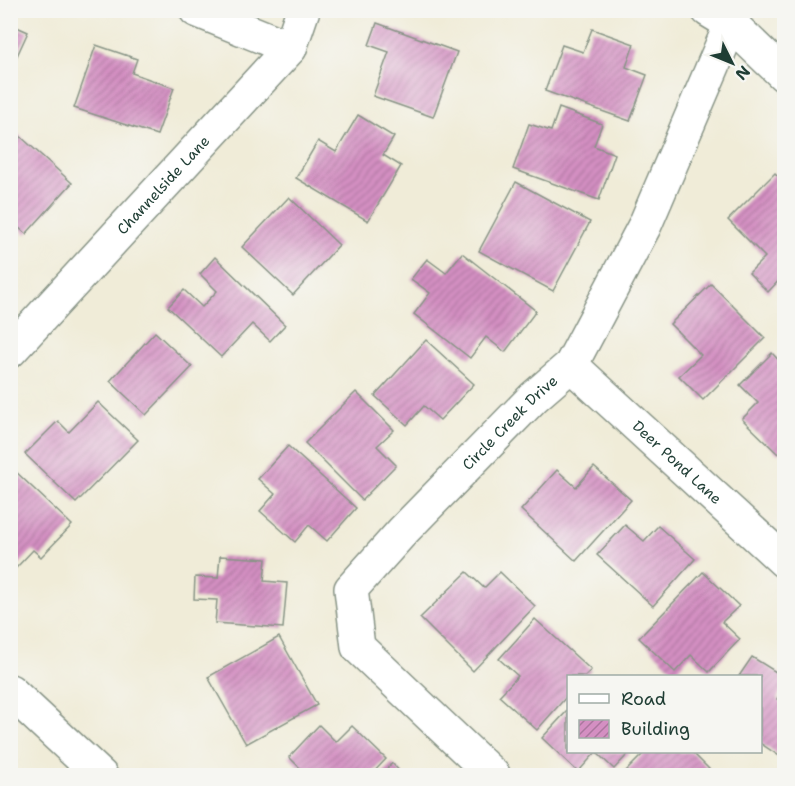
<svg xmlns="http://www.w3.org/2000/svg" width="795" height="786" viewBox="0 0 795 786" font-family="'Shantell Sans',sans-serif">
<defs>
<pattern id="building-hatch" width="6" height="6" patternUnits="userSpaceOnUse" patternTransform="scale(1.5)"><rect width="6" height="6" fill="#d48fc2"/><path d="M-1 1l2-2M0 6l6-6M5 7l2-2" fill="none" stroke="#ab769e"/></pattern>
</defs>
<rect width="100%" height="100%" fill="#f6f6f2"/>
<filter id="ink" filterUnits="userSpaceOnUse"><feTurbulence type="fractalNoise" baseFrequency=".0167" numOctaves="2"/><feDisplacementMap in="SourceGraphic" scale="12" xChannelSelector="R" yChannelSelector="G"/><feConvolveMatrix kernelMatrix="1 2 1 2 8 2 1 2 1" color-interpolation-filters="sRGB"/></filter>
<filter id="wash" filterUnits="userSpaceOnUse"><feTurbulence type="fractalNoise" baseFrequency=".008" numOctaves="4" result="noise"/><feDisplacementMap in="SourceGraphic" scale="24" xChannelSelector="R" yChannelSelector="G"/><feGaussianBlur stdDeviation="1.35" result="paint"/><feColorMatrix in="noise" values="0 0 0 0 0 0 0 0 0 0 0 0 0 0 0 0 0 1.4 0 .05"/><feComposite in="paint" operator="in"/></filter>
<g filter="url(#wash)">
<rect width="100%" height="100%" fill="#f0ecd8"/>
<g id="blocks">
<g fill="url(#building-hatch)">
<path d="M427,10H454L451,19Z"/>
<path d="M377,23L457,52L433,117L373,96L389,52L369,45Z"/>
<path d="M10,24L28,32L10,71Z"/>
<path d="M592,29L634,44L626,67L647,75L630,121L545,91L562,45L583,52Z"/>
<path d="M96,45L137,59L132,73L174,88L157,135L74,108Z"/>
<path d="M559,108L602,124L594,146L615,154L599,200L513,169L529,124L551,131Z"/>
<path d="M358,115L394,137L383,155L401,166L368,221L296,178L318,141L336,152Z"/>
<path d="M10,127L72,183L26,234L10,220Z"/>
<path d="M775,173L784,183V275L768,292L749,273L765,257L728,220Z"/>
<path d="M516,182L590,222L553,291L479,251Z"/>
<path d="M289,197L339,245L293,295L242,247Z"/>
<path d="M462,253L536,311L505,352L486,337L470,358L414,314L430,293L411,279L427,259L446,273Z"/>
<path d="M215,257L285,325L270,341L252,324L221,357L168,307L184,290L202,307L217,291L200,274Z"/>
<path d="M711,284L765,338L703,400L679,376L701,355L670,324Z"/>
<path d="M155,332L192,367L146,415L110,381Z"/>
<path d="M426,340L474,384L440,420L424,406L407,425L375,396Z"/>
<path d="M772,353L784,366V447L778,454L742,419L758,403L740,385Z"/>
<path d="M356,392L394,430L377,446L396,465L362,500L305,443Z"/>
<path d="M98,402L138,440L76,503L25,454L58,421L69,432Z"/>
<path d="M288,446L356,508L327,541L309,525L295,542L260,511L275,494L258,479Z"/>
<path d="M594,467L631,500L576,561L521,510L557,470L576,487Z"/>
<path d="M13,469L72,525L41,557L33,550L16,568L10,563V515L14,511L10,507V471Z"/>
<path d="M625,525L644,541L658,526L695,559L653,606L597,555Z"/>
<path d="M220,556L266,559L264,581L287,583L283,628L215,623L217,600L194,599L195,577L218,578Z"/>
<path d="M467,572L484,588L500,572L535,606L473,671L420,618Z"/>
<path d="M703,572L739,606L722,622L740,639L709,672L691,655L675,672L639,638Z"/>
<path d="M535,619L591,670L585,676H568V695L537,730L499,696L518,676L499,659Z"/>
<path d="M279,637L317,705L246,744L208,677Z"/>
<path d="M752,657L784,677V686L777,699L784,704V759L760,743V676H739Z"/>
<path d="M568,710V752H630L614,769L596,752L578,772L542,738Z"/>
<path d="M319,725L336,742L352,726L386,759L370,776H304L306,774L289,757Z"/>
<path d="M645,752H692L716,776H621Z"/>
<path d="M392,763L404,776H380Z"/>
</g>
</g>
</g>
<g filter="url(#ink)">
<use href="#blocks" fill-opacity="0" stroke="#889486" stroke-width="1.5"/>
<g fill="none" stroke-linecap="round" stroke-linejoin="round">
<g stroke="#889486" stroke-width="36">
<g id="minor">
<path d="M196,10L290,48"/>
<path d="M708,10L731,24L784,75"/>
<path id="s1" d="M10,351L290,48L303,10"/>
<path id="s2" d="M571,365L784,561"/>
<path id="s3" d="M494,776L358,647L351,589L403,531L534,397L571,365L645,225L731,24L735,10"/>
</g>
</g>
<g stroke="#889486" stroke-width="36">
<path id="secondary" d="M10,691L101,776"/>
</g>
<use href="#minor" stroke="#fff" stroke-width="33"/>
<use href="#secondary" stroke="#fff" stroke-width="33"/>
</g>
</g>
<g text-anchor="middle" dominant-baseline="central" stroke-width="4.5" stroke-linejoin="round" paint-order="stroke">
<g font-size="15" fill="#1f3d34" stroke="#f6f6f2">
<text stroke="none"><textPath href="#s1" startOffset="226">Channelside Lane</textPath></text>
<text stroke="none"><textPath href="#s3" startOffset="476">Circle Creek Drive</textPath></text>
<text stroke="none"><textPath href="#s2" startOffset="144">Deer Pond Lane</textPath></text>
</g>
</g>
<rect width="795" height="786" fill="none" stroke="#f6f6f2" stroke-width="36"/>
<rect x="567" y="675" width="195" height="78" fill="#f6f6f2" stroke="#a0aca6" stroke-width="1.5"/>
<rect x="579" y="694" width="30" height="9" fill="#ffffff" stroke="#a0aca6" stroke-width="1.5"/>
<text x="621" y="705" font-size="18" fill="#1f3d34">Road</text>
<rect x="579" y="720" width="30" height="18" fill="url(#building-hatch)" stroke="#a0aca6" stroke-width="1.5"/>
<text x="621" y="735" font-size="18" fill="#1f3d34">Building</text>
<g transform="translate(732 63) rotate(133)" stroke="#f6f6f2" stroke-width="4.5" paint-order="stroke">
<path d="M0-4.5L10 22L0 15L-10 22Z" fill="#1f3d34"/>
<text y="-9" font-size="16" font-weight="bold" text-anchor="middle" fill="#1f3d34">N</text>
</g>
</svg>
